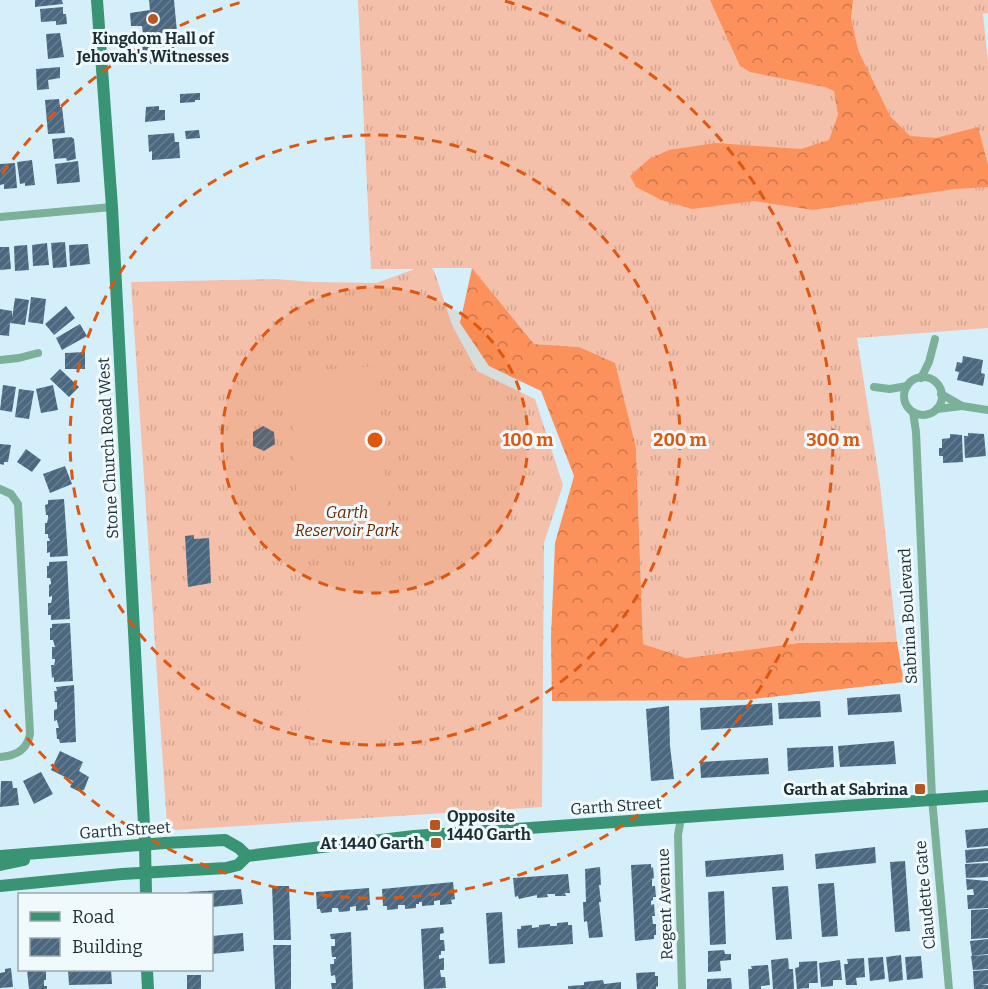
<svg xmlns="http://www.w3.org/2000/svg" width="988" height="989" viewBox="0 0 988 989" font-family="Bitter,serif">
<defs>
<pattern id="grass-tufts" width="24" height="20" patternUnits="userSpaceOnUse" patternTransform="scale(1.5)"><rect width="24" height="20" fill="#f4c0a9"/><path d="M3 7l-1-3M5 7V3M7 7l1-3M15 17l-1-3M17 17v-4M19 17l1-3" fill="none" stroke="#d1a592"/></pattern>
<pattern id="forest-crowns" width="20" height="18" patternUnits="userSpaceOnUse" patternTransform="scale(1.5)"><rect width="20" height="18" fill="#fd915c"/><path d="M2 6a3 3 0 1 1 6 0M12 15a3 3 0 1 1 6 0" fill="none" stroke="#cc774d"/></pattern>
<pattern id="building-hatch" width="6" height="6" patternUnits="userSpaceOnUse" patternTransform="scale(1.5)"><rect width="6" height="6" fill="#4b6880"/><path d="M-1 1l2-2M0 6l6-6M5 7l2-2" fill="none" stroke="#677e90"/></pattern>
</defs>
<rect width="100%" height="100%" fill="#d5effa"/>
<path fill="url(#grass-tufts)" d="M358,0H988V13L983,14L988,63V328L857,338L880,484L897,642L799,643L686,658L643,644L636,448L579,347L534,344L472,268H432L435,273L452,325L477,371L535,399L563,485L544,543L542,807L176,830L167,826L131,282L275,279L313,282L376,283L415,269H371Z"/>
<g fill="url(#forest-crowns)">
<path d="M710,0H853L851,18L858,50L890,116L910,136L936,138L978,127L988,165V187L955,189L813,210L754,201L692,209L661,200L636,187L630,176L649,159L669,150L716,143L801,149L829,140L838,115L834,91L825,87L750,72L740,66Z"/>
<path d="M472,268L534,344L579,347L615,363L636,448L643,644L686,658L799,643L897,642L904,682L743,700L552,701L551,637L555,543L574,476L541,391L489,366L460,323Z"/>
</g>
<g fill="#f4c0a9">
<path d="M378,366L389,537L300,543L289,372Z"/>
<path d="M389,567L400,738L311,743L300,573Z"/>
</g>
<g fill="url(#building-hatch)">
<path d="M35,0H62L63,4L35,7Z"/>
<path d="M149,0H174L177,32L143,35L142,26H131L130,13L150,10Z"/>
<path d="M63,7V14H66L67,24L56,25V21L41,22L40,9Z"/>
<path d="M60,33L64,57L48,59L46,34Z"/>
<path d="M173,38L176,62L151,64L148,61L150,52L137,54L136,41Z"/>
<path d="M60,67V78L48,80L49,89L37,90L36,69Z"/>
<path d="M200,93V100H195V102L180,103V94Z"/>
<path d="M59,99L60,107H62L65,133L48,134L45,100Z"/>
<path d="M159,106V110H165V120L145,122L146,107Z"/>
<path d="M199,130L200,138L186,139L185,131Z"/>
<path d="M174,133L175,142H179L180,158L152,160V151L149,152L148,135Z"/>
<path d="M71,137L74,139L76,159L67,161L66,158L54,159L52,139Z"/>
<path d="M32,160L35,185L25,186V183L20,184L17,162Z"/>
<path d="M78,161L80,182L57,184L55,164Z"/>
<path d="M15,163L17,188L4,189V184L0,185V164Z"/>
<path d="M65,242L67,267L53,268L51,243Z"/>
<path d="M47,243L49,265L33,266L32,245Z"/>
<path d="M88,244L90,264L70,266L69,245Z"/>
<path d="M27,245L29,270L15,271L14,246Z"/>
<path d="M0,247H9L11,269L0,270Z"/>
<path d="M31,297L46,299L43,324L28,322Z"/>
<path d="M15,298L29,300L25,325L10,323L9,336L0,335V309L12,311V318Z"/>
<path d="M66,306L75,318L54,335L45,324Z"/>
<path d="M80,324L87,336L62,350L56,338Z"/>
<path d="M85,352V369H65V353Z"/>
<path d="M963,356L983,360L981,373L985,374L983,386L957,380L959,372L955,371L957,362L962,363Z"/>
<path d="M60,369L79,387L69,397L50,379Z"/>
<path d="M3,385L16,387L12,412L0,410Z"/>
<path d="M53,385L58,410L41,413L36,389Z"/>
<path d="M19,389L34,391L29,419L15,417Z"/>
<path d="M263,426L274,432L275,444L264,451L253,446V432Z"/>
<path d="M968,433L984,434L986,456L965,458L964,436H968Z"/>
<path d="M950,434L962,435L963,462L943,463V456H939V448H942V439L950,438Z"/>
<path d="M0,444L11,445L8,462H4V465L0,464Z"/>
<path d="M26,449L41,460L32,472L17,462Z"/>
<path d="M65,466L72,484L50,493L43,474Z"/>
<path d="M64,499L68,556L50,557V552L47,553V541H50L49,538H48V534H45V523H47L48,518V515H46L45,505L48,504V500Z"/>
<path d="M194,535V539L209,538L211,583L188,587L185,536Z"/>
<path d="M67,561L70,619L51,620V615H48V603H51L52,599V596L49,597V585L51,584V582L50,578H47V566H49V562Z"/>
<path d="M70,623L73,681L54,682V677L52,678L51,665H54L55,661V659H52V647H55L53,640H50V628H52V624Z"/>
<path d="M74,685L76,742L60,743L59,739H57L56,728H59L58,725L57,720L54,721V710L57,709V702H55L54,691H57L56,687Z"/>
<path d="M900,694L902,712L848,715L847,698Z"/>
<path d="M820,701L821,717L779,719L778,703Z"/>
<path d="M772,703L773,725L701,730L700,708Z"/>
<path d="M669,706L670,746L674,779L651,781L646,709Z"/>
<path d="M894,741L896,764L840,767L838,746Z"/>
<path d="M833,746L834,767L788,771L787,748Z"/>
<path d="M60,751L83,762L79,771L89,777L84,790L78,791L70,787L73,781L51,770Z"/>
<path d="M768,758L769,774L701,778L700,762Z"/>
<path d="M41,772L53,794L34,804L23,781Z"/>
<path d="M1,781H12L13,788H17L19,805L0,807Z"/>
<path d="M988,828V846L967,848L965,830Z"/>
<path d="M875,847L876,863L816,869L815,854Z"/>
<path d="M988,848V861L966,863L965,850Z"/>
<path d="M783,854L784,870L706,877L705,861Z"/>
<path d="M905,861L910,931L895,932L890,862Z"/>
<path d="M988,863V877L966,878L965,864Z"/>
<path d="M651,864V868L653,867L654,878L652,879V886H655L656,897H653V900L651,901V905L654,904L655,916H652L653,924H656V935H654V939L635,941L631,865Z"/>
<path d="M600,867L601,885H599L601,902H599L603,937L589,938L587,921L584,922L583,902H586L585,869Z"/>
<path d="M568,874L570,893H565L566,896H555V894H547L548,897L537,898V895L519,899L518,896L515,897L513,878Z"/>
<path d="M966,879L988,881V908L968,909L967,895H974L973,889L967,890Z"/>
<path d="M453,882L455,899L451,900L452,904L440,905V900L434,901V905L422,906V902H419V904H416V908L405,909V905H398V909L387,910V906H383L382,889Z"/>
<path d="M834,883L838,936L822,937L818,884Z"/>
<path d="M272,886H289L291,940H274Z"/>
<path d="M788,886L792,939L776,940L772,887Z"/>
<path d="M369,888L370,905H367L368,910L356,911V906L350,907V911L339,912L338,908H332V912L321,913L320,909H317L316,892Z"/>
<path d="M241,889L243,904L212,907V894H189L188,892Z"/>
<path d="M724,891L726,944L710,945L708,892Z"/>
<path d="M988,909V938L971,939V910Z"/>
<path d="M502,912L505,963L489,964L486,913Z"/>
<path d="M568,922V925H572L573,944L518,948L517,929H521V926L532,925V928L539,927V925L550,924V926H557V923Z"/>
<path d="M443,927L444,933L440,934V940H444L445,951H441V955H439V959L444,958V970H440L441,977H445L446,988L424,989L421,929Z"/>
<path d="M351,932L353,989H332L331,983H336L335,975L331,976L330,964H334V959H336V957H332L331,946H335V939H331L330,934Z"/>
<path d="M243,933L244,951L212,954V936Z"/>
<path d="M988,939V954L972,956L970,941Z"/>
<path d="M273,945H291V989H275Z"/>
<path d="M724,950L725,954H731V960L720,961L721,971L708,972V951Z"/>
<path d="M901,955L903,980L889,982L886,957Z"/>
<path d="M988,955V969L973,970L971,956Z"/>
<path d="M921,956L923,978L907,980L905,957Z"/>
<path d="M883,957L885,979L870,981L868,958Z"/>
<path d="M788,958L789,969H793L794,989H773L771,960Z"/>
<path d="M864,958L865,977L856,978L857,985H846L844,964H848L847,959Z"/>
<path d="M840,960L842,980H833V986L821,987L819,963Z"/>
<path d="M817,961L818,983H809V988L797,989L795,968L799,967V962Z"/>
<path d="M768,965L770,985L761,986V989H749L748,969H752L751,966Z"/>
<path d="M11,968L13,987L0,988V973L5,972V969Z"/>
<path d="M27,970H46V980H44V986H47V989H29Z"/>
<path d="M68,970H111L112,984L69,985Z"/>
<path d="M988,970V984L981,985H988V989H974L973,971Z"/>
<path d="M655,972V976H658V986L656,987V989H637L636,973Z"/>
<rect x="187" y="975" width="14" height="14"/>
<path d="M731,978L732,989H707V979Z"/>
<path d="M603,980L604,984L621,982V989H568V986L584,985V982Z"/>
</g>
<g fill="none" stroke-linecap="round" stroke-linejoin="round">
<g stroke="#7bb199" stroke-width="8">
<path d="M0,217L112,207"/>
<path d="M0,360L19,358L38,353"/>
<circle cx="923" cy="396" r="19"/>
<path d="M921,378L929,362L935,339"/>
<path d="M874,387L890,389L907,386"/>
<path d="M941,394L962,406L988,410"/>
<path d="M937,409L962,406"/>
<path d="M913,412L916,432L932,798L949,989"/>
<path d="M0,489L11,494L18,504L30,734C27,750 16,756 0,757"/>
<path d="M681,818L678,835L682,989"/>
</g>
<g stroke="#399473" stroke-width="12">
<path d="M97,0L112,207L145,844L146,894"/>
<path d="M0,856L165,843L225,840L239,848L247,856"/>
<path d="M0,865L24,860"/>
<path d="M0,886L122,874L226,868L238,865L247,856L414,836L988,796"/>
<path d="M147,970L148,989"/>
</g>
</g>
<circle cx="375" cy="440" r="153" fill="#de570e" fill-opacity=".12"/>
<g fill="none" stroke="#de570e" stroke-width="3" stroke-dasharray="10 8">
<circle cx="375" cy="440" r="153"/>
<circle cx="375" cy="440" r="305"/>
<path d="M2 174A458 458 0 0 1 245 1M505 1A458 458 0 1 1 2 706"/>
</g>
<g fill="#b9561f" stroke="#f0f9fc" stroke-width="2">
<circle cx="153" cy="19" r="6"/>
<rect x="914" y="783" width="12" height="12" rx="3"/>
<rect x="429" y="819" width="12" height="12" rx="3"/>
<rect x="430" y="837" width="12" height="12" rx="3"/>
</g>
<g text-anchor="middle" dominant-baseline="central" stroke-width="6" stroke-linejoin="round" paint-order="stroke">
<g font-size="16" font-weight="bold" fill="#1c2d34" stroke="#f0f9fc" text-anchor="end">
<text x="153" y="38" text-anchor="middle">Kingdom Hall of<tspan x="153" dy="18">Jehovah's Witnesses</tspan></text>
<text x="908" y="789">Garth at Sabrina</text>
<text x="447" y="816" text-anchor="start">Opposite<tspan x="447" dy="18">1440 Garth</tspan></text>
<text x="424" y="843">At 1440 Garth</text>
</g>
<g font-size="16" fill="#1c2d34" stroke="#f0f9fc">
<text transform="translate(108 448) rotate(-93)">Stone Church Road West</text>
<text transform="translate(908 616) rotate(-93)">Sabrina Boulevard</text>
<text transform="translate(616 806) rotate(-4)">Garth Street</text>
<text transform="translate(125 830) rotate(-4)">Garth Street</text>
<text transform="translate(925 895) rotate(-95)">Claudette Gate</text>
<text transform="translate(665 904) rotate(-92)">Regent Avenue</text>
</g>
<g font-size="16" font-style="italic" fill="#6d2a00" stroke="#f0f9fc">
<text x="347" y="512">Garth<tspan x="347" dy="18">Reservoir Park</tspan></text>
</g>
</g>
<circle cx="375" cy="440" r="9" fill="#de570e" stroke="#f0f9fc" stroke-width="3"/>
<g font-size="18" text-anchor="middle" font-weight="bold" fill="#de570e" stroke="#f0f9fc" stroke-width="6" stroke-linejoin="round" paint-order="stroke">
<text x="528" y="446">100 m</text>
<text x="680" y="446">200 m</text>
<text x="833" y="446">300 m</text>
</g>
<rect x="18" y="893" width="195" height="78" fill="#f0f9fc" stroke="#9ba7ac" stroke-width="1.5"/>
<rect x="30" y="912" width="30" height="9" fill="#399473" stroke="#9ba7ac" stroke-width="1.5"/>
<text x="72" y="923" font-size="18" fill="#1c2d34">Road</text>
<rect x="30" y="938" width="30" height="18" fill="url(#building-hatch)" stroke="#9ba7ac" stroke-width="1.5"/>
<text x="72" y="953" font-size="18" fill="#1c2d34">Building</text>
</svg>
